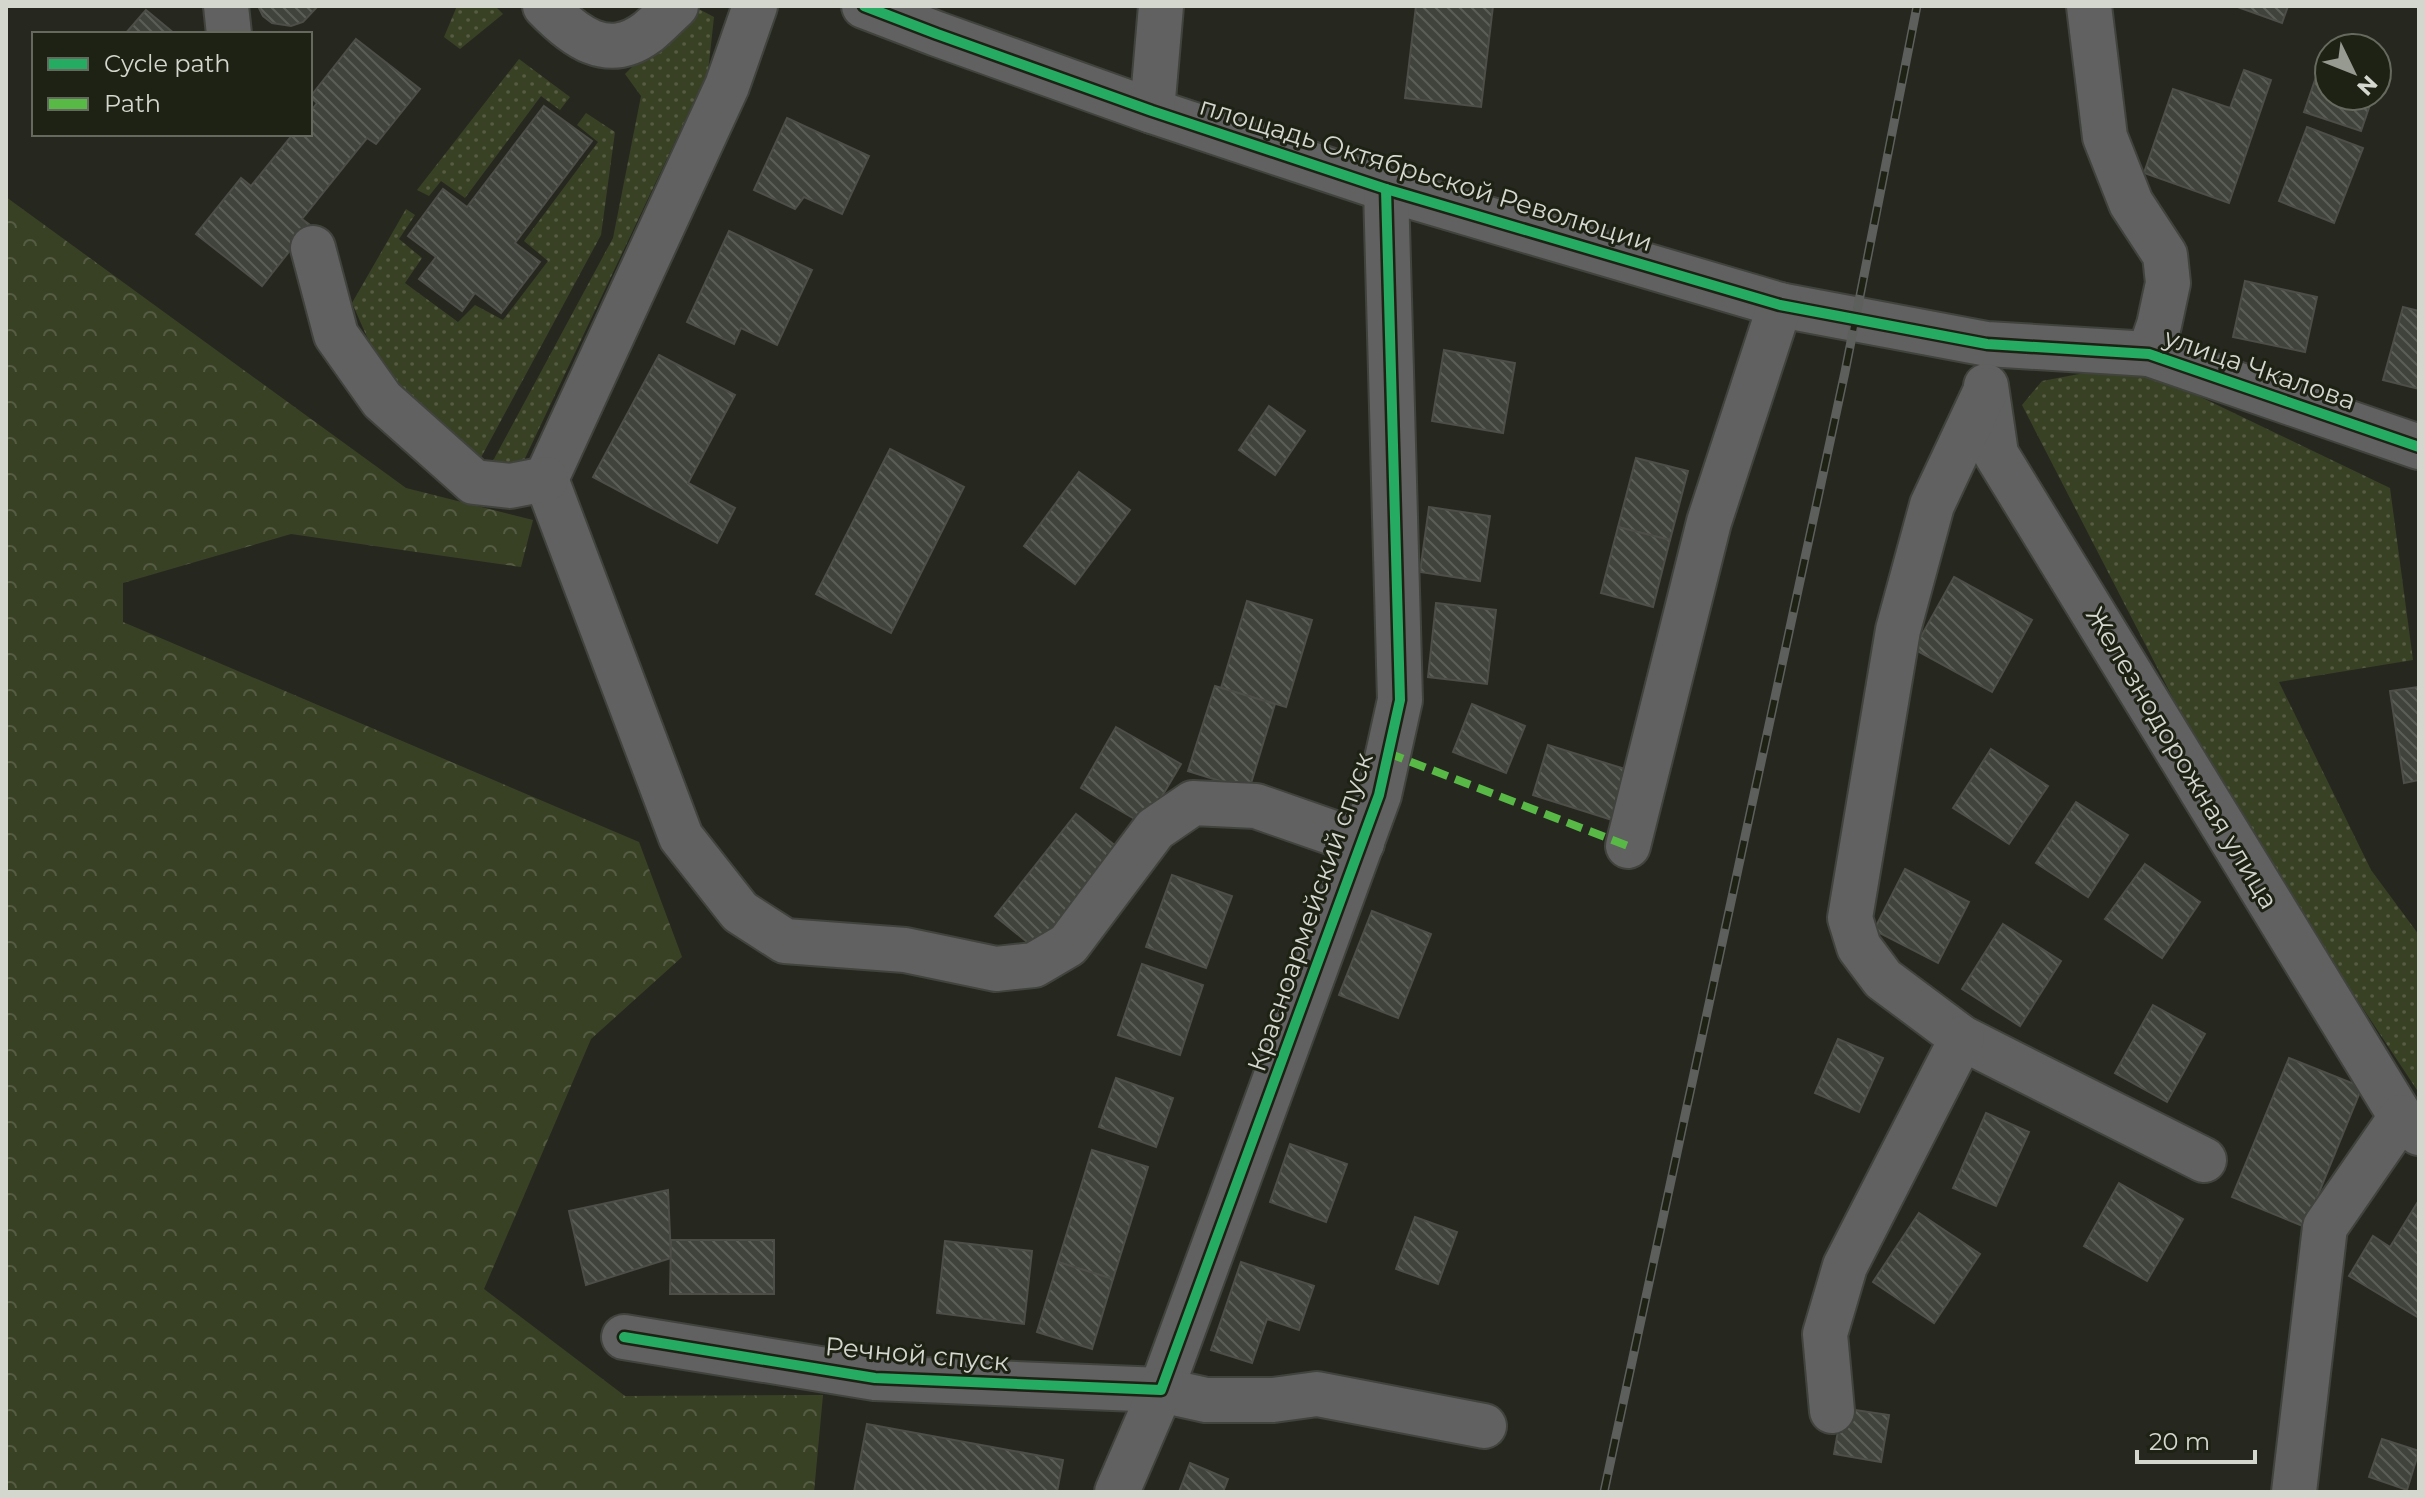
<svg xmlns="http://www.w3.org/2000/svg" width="2425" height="1498" viewBox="0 0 2425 1498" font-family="Montserrat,sans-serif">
<defs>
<pattern id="grass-dots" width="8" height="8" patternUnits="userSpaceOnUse" patternTransform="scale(2)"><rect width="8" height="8" fill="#394125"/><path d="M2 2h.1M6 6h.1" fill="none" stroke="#555c43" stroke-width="1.8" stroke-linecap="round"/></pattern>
<pattern id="forest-crowns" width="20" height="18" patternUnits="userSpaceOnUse" patternTransform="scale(2)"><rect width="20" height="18" fill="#394125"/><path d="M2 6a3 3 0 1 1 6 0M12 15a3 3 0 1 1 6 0" fill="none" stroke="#555c43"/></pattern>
<pattern id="building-back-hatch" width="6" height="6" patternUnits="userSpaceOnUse" patternTransform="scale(2)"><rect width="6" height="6" fill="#40423c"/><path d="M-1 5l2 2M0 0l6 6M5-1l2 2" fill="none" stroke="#5b5d57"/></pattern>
</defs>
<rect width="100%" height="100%" fill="#262820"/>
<g fill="url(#grass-dots)">
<path d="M457,6H495L503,14L460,49L444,37Z"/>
<path d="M693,6L714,17L708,72L518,473L488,470L613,238L641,96L625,74Z"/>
<path d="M519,59L570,97L560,110L541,96L465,198L441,181L429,196L417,190Z"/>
<path d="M586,113L615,132L601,235L478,463L389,387L352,303L406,209L415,215L399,239L422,258L405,283L458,322L475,305L503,320L548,261L524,241L598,142L577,125Z"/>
<path d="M2132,364L2390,488L2413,660L2279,682L2371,870L2419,935V1093L2227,803L2022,405L2042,381Z"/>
</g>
<path fill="url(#forest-crowns)" d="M6,197L406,488L533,520L521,567L291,534L123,583V622L639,842L682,957L591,1039L484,1289L625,1396L823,1395L814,1492H6Z"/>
<g fill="url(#building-back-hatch)" stroke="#4c4e47" stroke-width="2">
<path d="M258,6H318L303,22L291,26L272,23L263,16Z"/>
<path d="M1416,6H1493L1481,107L1405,98Z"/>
<path d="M2235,6H2288L2282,23Z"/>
<path d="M146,10L175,34H125Z"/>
<path d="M356,39L420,89L376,144L367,138L354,154L302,219L310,225L262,286L196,234L241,178L251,186L293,134H310V112L317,103L310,97Z"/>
<path d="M2326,48L2329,49V96H2373L2361,131L2304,112Z"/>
<path d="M2244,70L2271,80L2229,203L2144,173L2173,89L2230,108Z"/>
<path d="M544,106L592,141L515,243L540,262L501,313L475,293L462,311L419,279L436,257L408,236L443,189L467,207Z"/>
<path d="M787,118L869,156L842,214L804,197L795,209L754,190Z"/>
<path d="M2307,127L2363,148L2334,223L2279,201Z"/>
<path d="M729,231L812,270L777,345L741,328L734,344L687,322Z"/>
<path d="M2245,281L2317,297L2305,352L2233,337Z"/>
<path d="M2403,307L2419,311V389L2383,380Z"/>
<path d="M1444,350L1515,363L1503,433L1432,421Z"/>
<path d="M659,355L735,395L688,483L735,508L717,543L593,477Z"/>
<path d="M1269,406L1305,431L1275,475L1239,450Z"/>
<path d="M890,449L964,487L891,633L816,594Z"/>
<path d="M1636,458L1688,471L1670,540L1618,527Z"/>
<path d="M1079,472L1130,510L1075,584L1024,546Z"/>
<path d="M1429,507L1490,516L1480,581L1420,572Z"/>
<path d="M1618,527L1670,540L1653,607L1601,593Z"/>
<path d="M1954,577L2032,620L1992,692L1914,649Z"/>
<path d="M1247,601L1312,620L1286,707L1221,688Z"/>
<path d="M1436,603L1496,610L1487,684L1428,677Z"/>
<path d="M1215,686L1275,704L1249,790L1188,771Z"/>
<path d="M2419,687V780L2404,783L2390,691Z"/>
<path d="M1472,704L1525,726L1506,773L1453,752Z"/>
<path d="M1116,727L1181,764L1145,825L1081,788Z"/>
<path d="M1548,745L1628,770L1612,820L1533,795Z"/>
<path d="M1991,749L2048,786L2009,844L1953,808Z"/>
<path d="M2076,802L2128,835L2088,897L2036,863Z"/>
<path d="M1076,814L1118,848L1037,950L995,916Z"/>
<path d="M2145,864L2200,902L2162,958L2105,919Z"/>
<path d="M1905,869L1969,902L1938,963L1874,930Z"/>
<path d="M1172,875L1232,896L1206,968L1146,947Z"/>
<path d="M1372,911L1431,934L1398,1018L1339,995Z"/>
<path d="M2003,924L2061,961L2020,1026L1962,989Z"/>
<path d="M1142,964L1203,985L1180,1055L1118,1035Z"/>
<path d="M2153,1005L2205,1034L2167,1102L2115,1073Z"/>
<path d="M1838,1039L1883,1058L1859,1112L1815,1093Z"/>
<path d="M2289,1058L2362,1087L2305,1227L2232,1197Z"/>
<path d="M1116,1078L1173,1098L1156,1147L1099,1127Z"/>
<path d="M1986,1113L2029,1132L1996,1206L1953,1188Z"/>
<path d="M1290,1144L1347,1164L1326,1222L1270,1202Z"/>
<path d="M1092,1150L1148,1167L1113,1279L1058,1262Z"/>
<path d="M2119,1183L2183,1219L2147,1281L2084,1246Z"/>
<path d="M668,1190L671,1258L586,1285L569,1211Z"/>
<path d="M2419,1200V1318L2349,1276L2373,1236L2390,1247Z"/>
<path d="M1919,1213L1980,1254L1934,1323L1873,1282Z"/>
<path d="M1415,1217L1457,1232L1438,1284L1396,1269Z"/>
<path d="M671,1240H774V1294H670Z"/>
<path d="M945,1241L1032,1251L1024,1324L937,1313Z"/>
<path d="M1058,1262L1113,1279L1092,1349L1037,1332Z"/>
<path d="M1241,1262L1314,1286L1299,1330L1267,1319L1252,1363L1211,1350Z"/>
<path d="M1842,1408L1889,1415L1881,1462L1834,1454Z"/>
<path d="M867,1424L1063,1460L1057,1492H854Z"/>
<path d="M2382,1439L2419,1451L2407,1490L2369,1477Z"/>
<path d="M1190,1463L1228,1479L1223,1492H1179Z"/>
</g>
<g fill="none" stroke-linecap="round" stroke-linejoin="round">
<g stroke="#41433d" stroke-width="48">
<g id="minor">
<path d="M226,6L229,34"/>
<path d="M545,6C574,36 607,63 648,32C658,24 667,14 676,6"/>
<path d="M755,6L727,86L546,479L681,837L740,912L785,941L905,950L996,969L1034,965L1068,945L1155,829L1193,803L1256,806L1362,843"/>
<path d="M864,6L937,34L1152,111L1386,189L1780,305L1987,344L2149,354L2419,447"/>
<path d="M2089,6L2105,137L2131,203L2165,255L2168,283L2159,325L2149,354"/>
<path d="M1152,111L1161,6"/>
<path d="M313,248L336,335L382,400L474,482L510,486L546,479"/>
<path d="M1986,386L1996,454L2401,1117"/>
<path d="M1986,390L1932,505L1898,630L1850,918L1859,947L1883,979L1962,1038L2204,1160"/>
<path d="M1628,846L1709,522L1780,305"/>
<path d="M624,1337L875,1378L1161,1390L1379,795L1400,700L1386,189"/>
<path d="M1832,1411L1825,1334L1845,1266L1962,1038"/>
<path d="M1117,1492L1161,1390L1206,1400H1273L1317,1394L1484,1426"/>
<path d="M2294,1492L2325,1227L2401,1117L2419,1133"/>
</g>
</g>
<use href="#minor" stroke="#616161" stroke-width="44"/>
<g stroke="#5d5f5c" stroke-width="9">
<path id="rail" d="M1604,1492L1845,372L1917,6"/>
</g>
<use href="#rail" stroke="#1d2214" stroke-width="6" stroke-dasharray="18" stroke-linecap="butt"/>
<path stroke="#58b947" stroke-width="8" stroke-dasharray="16 8" stroke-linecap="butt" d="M1388,753L1628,846"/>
<g stroke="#1d2214" stroke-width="15">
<g id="cycleway">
<path d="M864,6L937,34L1152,111L1386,189L1780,305L1987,344L2149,354L2419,447"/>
<path d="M624,1337L875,1378L1161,1390L1379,795L1400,700L1386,189"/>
</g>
</g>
<use href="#cycleway" stroke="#26ab63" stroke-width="10"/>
</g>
<g text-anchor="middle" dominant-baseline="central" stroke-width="6" stroke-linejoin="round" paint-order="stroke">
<g font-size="26" fill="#d4d7ce" stroke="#1d2214">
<text transform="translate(1426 174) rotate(17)">площадь Октябрьской Революции</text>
<text transform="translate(2260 369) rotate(19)">улица Чкалова</text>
<text transform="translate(2182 758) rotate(59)">Железнодорожная улица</text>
<text transform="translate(1310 912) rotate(-71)">Красноармейский спуск</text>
<text transform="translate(917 1354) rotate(5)">Речной спуск</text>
</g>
</g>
<rect width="2425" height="1498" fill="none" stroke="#d4d7ce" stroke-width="16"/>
<rect x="32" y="32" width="280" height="104" fill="#1d2214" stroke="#666a5e" stroke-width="2"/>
<rect x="48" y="58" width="40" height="12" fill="#26ab63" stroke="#666a5e" stroke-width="2"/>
<text x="104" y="72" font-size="24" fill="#d4d7ce">Cycle path</text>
<rect x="48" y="98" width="40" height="12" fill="#58b947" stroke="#666a5e" stroke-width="2"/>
<text x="104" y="112" font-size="24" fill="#d4d7ce">Path</text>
<g transform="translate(2353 72) rotate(133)"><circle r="38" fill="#1d2214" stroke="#666a5e" stroke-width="2"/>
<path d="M0-6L14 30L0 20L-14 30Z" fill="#979a91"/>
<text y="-12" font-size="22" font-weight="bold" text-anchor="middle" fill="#d4d7ce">N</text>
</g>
<path d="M2137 1450v12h118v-12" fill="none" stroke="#d4d7ce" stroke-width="4"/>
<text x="2149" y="1450" font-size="24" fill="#d4d7ce" stroke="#1d2214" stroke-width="6" paint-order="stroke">20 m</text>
</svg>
